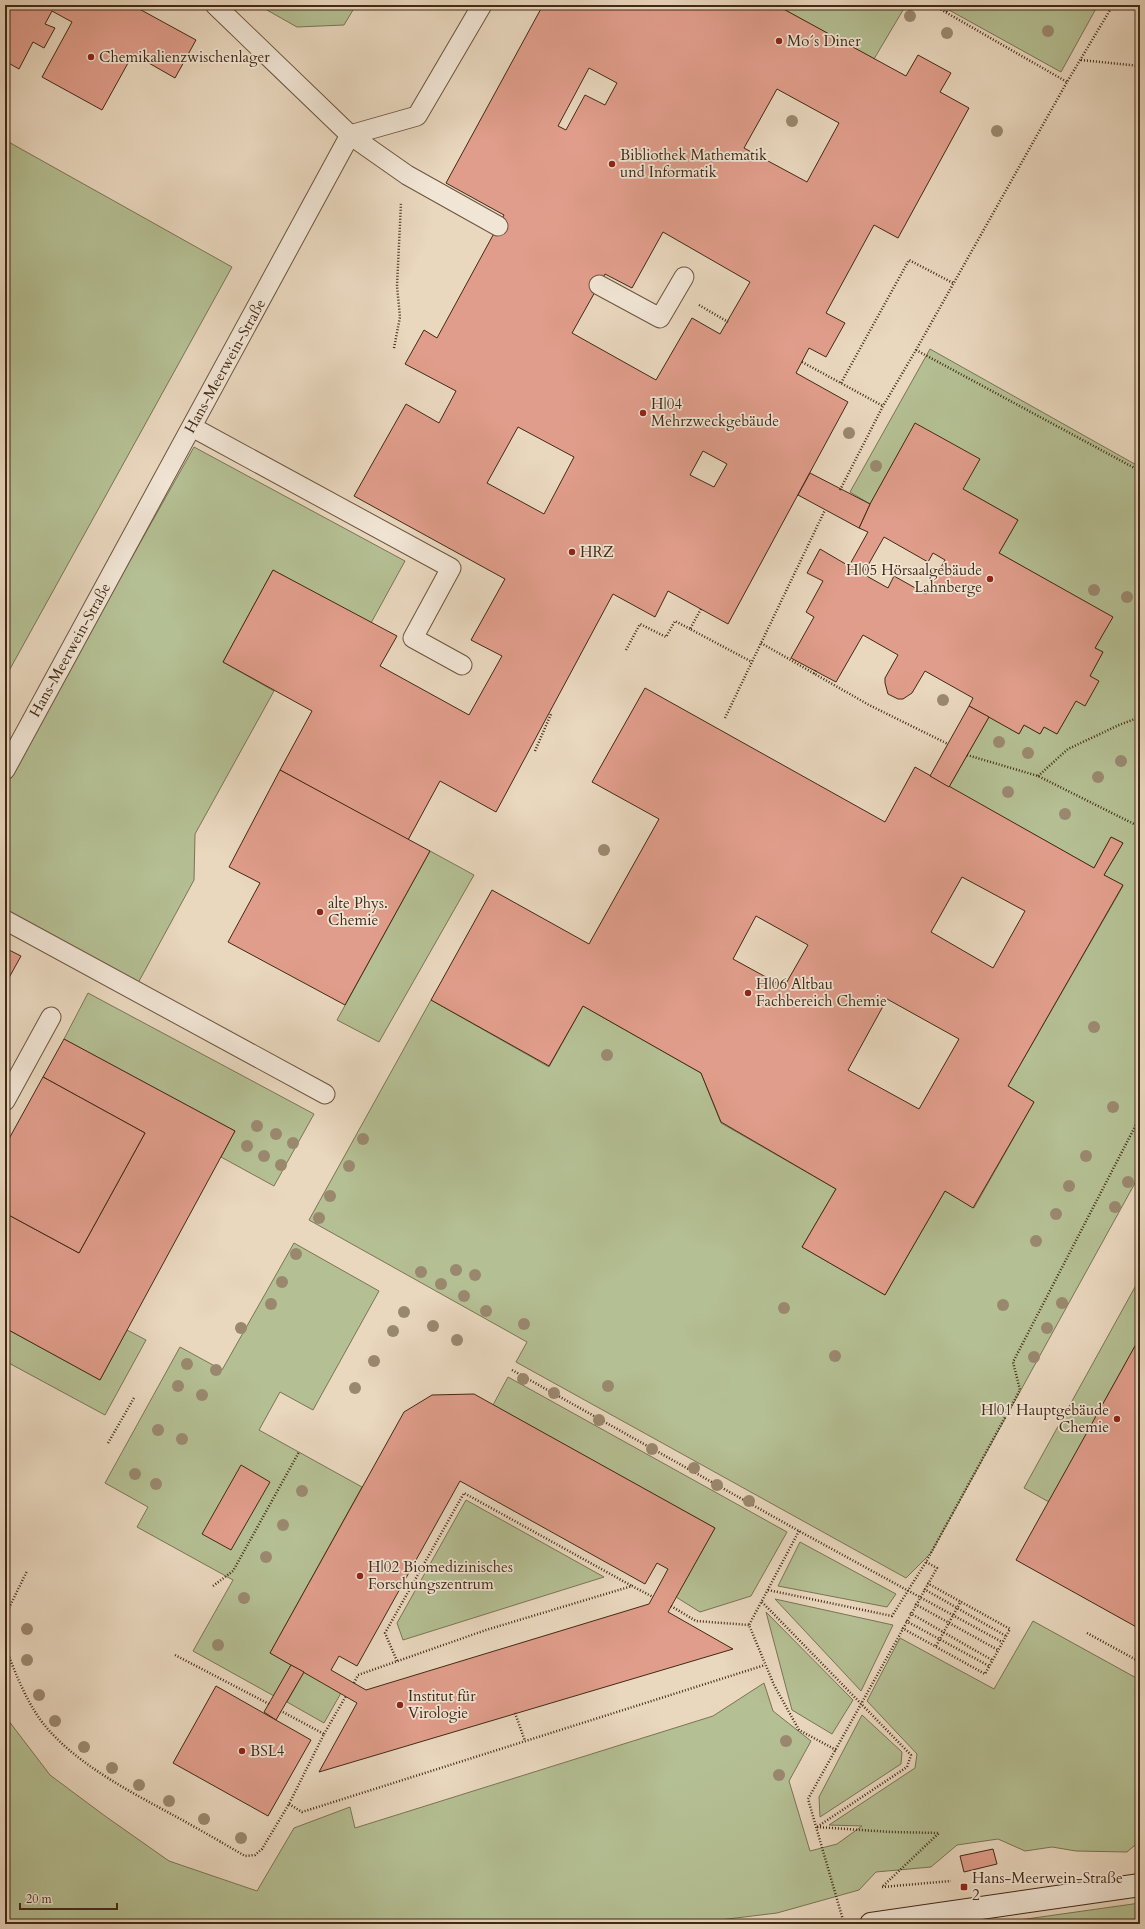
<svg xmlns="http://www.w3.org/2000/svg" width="1145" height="1929" viewBox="0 0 1145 1929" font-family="Cardo,serif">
<rect width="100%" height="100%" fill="#e9d7be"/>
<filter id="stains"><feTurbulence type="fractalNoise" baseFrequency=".005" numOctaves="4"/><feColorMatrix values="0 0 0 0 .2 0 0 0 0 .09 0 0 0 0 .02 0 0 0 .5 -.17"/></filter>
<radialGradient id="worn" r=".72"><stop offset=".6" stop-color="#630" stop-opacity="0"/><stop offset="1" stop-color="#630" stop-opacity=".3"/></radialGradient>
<g fill="#b4bf93" stroke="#7b7454">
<path d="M258,5H356L344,25L297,27Z"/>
<path d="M776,5H906L874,59Z"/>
<path d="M940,5H1098L1061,72Z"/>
<path d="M5,140L232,267L5,678Z"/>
<path d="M930,349L1140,467V1174L931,1553L906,1578L516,1362L527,1342L309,1220L431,1000L549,1067L583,1006L701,1073L721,1123L836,1189L802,1247L885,1295L945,1191L974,1208L1034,1102L1008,1086L1123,886L1104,875L1123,843L1111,837L1094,868L949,787L989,717L1019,734L1024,725L1040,734L1044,727L1057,734L1103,652L1095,648L1112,617L999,553L1018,520L963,489L915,424L870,504L850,492Z"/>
<path d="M194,447L405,561L371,623L273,570L223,662L274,691L195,834L194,880L138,983L5,910V783Z"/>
<path d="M430,851L474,875L379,1042L337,1020Z"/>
<path d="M88,993L314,1114L274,1186L221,1157L235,1131L64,1039Z"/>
<path d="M294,1243L379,1291L313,1410L280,1392L259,1430L362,1487L270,1653L291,1665L274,1696L193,1651L233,1580L137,1527L148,1507L105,1483L180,1347L222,1370Z"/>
<path d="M1140,1278V1337L1049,1502L1024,1488Z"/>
<path d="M5,1328L100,1380L127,1330L146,1340L105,1415L5,1361Z"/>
<path d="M508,1377L787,1532L751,1596L700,1612L676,1597L715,1528L493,1405Z"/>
<path d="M466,1500L604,1577L403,1640L397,1623Z"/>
<path d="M800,1542L896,1594L887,1607L778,1586Z"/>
<path d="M775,1599L893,1625L861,1691Z"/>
<path d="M766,1612L853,1700L832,1734L792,1710Z"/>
<path d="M1033,1621L1140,1680V1816L1138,1817L1140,1822V1841L1127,1852L1076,1851L1052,1847L1025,1851L998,1839L957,1845L931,1867L876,1872L859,1890L777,1913L687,1924H5V1716L50,1775L105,1816L169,1861L257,1891L294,1828L350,1807L355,1828L713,1716L764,1683L773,1711L811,1741L789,1781L810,1851L837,1844L862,1826L829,1825L915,1768L917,1754L867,1701L900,1638L994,1689Z"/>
<path d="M304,1672L341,1693L324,1723L287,1702Z"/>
<path d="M862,1715L902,1752L901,1764L820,1817L819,1797Z"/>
<path d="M1140,1903V1924H991Z"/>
</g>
<g fill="#e09d8b" stroke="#422914" fill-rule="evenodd">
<path d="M5,5H132L196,40L175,78L133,54L102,110L42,77L72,22L52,11L45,24L55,28L44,48L33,42L19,69L5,61Z"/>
<path d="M543,5L703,6L704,5H776L906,76L918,55L951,73L940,92L969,108L898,238L874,225L826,313L845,323L826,357L809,348L796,373L848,402L728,624L668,591L655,617L613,594L496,812L440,781L408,840L280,770L312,711L223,662L273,570L397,636L380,666L469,715L502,656L471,640L505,579L354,496L406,404L439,423L456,391L405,364L424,330L437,338L504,215L446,183ZM589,68L617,83L605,105L585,95L566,130L558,126ZM777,89L839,123L807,182L744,148ZM663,232L750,282L720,334L692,318L656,380L572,333L605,274L632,288ZM518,427L574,457L544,514L487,483ZM703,451L727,464L714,487L690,475Z"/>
<path d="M915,423L980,459L963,489L1018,520L999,553L1113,617L1095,648L1103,652L1090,676L1099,681L1085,706L1076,701L1057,734L1044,727L1040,734L1024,725L1019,734L969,706L973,698L925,671L912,693L903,699H898L888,694L885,683V678L898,655L863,635L836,682L791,658L814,617L806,612L823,581L807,573L820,549L849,566L868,532L859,528L870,504ZM884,537L928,562L933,553L945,560L926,594L894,576L888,588L863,574Z"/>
<path d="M810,473L870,504L859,528L798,495Z"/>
<path d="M645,688L885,822L915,767L1094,868L1111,837L1123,843L1104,875L1123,885L1008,1086L1034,1102L973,1208L945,1191L885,1295L802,1247L836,1189L721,1122L701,1073L583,1006L549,1066L431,1000L492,890L589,944L659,819L592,782ZM962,877L1025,911L993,968L931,932ZM756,916L808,945L784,987L733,959ZM887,999L959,1039L919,1109L848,1070Z"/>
<path d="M969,706L989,717L949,787L930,776Z"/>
<path d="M280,770L430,851L345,1005L228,942L260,883L229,867Z"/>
<path d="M5,948L21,956L5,985Z"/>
<path d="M64,1039L235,1131L100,1380L5,1328V1213L79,1253L145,1133L43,1077Z"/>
<path d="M43,1077L145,1133L79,1253L5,1213V1146Z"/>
<path d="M1140,1337V1629L1016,1560Z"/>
<path d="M474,1394L715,1528L668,1612L733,1649L319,1772L357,1703L270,1653L404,1412L432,1395ZM460,1481L645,1584L657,1563L668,1569L649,1604L366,1690L331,1670L339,1656L357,1666Z"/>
<path d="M241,1465L270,1482L231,1550L202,1534Z"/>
<path d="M291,1665L304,1672L276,1720L264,1712Z"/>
<path d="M216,1686L311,1740L268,1816L173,1763Z"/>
<path d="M993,1849L997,1864L964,1872L960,1856Z"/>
</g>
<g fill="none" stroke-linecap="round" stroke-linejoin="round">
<g stroke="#6c543e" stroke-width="21">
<g id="lane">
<path d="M215,5L350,135L407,175L498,226"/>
<path d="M599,285L660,318L684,277"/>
<path d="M192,427L451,568L413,638L462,665"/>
<path d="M5,770L350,135L417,116L482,5"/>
<path d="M5,920L325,1094"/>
<path d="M5,1101L51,1017"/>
</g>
</g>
<g stroke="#422914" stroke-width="24">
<path id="secondary" d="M871,1924L1140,1885"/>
</g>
<g stroke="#422914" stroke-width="2.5" stroke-dasharray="1 2" stroke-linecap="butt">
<path d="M933,5L1067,82"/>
<path d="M945,5L947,12"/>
<path d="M1081,60L1140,66"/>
<path d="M699,305L728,322"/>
<path d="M394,348L400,317L397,286L401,203"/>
<path d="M916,350L1140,471"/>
<path d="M802,362L883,406"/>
<path d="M841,383L909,260L953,283"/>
<path d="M840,490L883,406L916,350L1067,82L1113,5"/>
<path d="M701,609L690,629L752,662"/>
<path d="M761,643L869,705L948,744"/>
<path d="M626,650L640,624L666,637L675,621L690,629"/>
<path d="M814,674L816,670"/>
<path d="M725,718L825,510"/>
<path d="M535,751L551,714"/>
<path d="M967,755L1038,776L1140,827"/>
<path d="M1038,776L1068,749L1119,725L1140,717"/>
<path d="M512,1370L799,1531L1002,1642"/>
<path d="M108,1443L134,1398"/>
<path d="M799,1531L749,1625L774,1685L799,1730L836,1750"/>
<path d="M213,1586L233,1571L299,1452"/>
<path d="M924,1589L1006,1636"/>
<path d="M768,1590L892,1616L926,1562L1020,1390L1013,1362L1140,1117"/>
<path d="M762,1602L911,1755L907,1767L817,1827"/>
<path d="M915,1604L998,1650"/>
<path d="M671,1606L696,1621L749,1625"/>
<path d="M910,1613L992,1660"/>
<path d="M5,1616L27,1571"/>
<path d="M906,1621L989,1666"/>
<path d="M902,1628L985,1674L1010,1629L927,1583"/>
<path d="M1087,1633L1140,1662"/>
<path d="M5,1646C15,1672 25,1699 42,1722C74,1763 129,1791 173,1815C197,1828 221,1842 245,1856L255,1855L262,1849L289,1804L324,1734L281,1711"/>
<path d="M936,1646L961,1601"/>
<path d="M175,1655L269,1704"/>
<path d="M397,1661L385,1633L464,1493L632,1586"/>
<path d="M354,1683L358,1675L486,1630L632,1586L653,1597"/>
<path d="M515,1713L525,1741"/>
<path d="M324,1734L346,1696"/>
<path d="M289,1804L302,1812L765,1665"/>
<path d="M817,1827L891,1832L939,1833L882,1887"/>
<path d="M882,1887L951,1881"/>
<path d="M843,1920L808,1799L937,1568L926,1562"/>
</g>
<use href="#lane" stroke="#f1e5d5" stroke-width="19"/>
<use href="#secondary" stroke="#f1e5d5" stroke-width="22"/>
</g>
<g fill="#9a886e">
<circle cx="910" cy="16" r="6"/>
<circle cx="1048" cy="31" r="6"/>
<circle cx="947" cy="33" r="6"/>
<circle cx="792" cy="121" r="6"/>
<circle cx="997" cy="131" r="6"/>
<circle cx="849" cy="433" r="6"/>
<circle cx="876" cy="466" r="6"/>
<circle cx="1094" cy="590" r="6"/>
<circle cx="1127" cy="597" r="6"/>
<circle cx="943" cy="700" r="6"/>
<circle cx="999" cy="742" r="6"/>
<circle cx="1028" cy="753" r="6"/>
<circle cx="1121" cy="761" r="6"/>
<circle cx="1098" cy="777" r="6"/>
<circle cx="1008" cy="792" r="6"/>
<circle cx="1065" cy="814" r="6"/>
<circle cx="604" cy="850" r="6"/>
<circle cx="1094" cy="1027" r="6"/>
<circle cx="607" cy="1055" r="6"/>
<circle cx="1113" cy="1107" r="6"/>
<circle cx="257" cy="1126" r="6"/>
<circle cx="276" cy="1134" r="6"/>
<circle cx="363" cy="1139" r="6"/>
<circle cx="293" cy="1143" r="6"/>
<circle cx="247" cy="1146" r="6"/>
<circle cx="264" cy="1156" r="6"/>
<circle cx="1086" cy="1156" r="6"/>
<circle cx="281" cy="1165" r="6"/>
<circle cx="349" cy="1166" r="6"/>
<circle cx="1128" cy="1182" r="6"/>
<circle cx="1069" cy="1186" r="6"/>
<circle cx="330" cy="1196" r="6"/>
<circle cx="1115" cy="1207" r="6"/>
<circle cx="1056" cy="1214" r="6"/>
<circle cx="319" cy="1218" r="6"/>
<circle cx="1036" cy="1241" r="6"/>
<circle cx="296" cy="1254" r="6"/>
<circle cx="456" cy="1270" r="6"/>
<circle cx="421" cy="1272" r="6"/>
<circle cx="475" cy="1275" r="6"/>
<circle cx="282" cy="1282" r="6"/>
<circle cx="441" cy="1284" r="6"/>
<circle cx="464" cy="1296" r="6"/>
<circle cx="1062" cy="1303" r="6"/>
<circle cx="271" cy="1304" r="6"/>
<circle cx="1003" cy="1305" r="6"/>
<circle cx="784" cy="1308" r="6"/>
<circle cx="486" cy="1311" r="6"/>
<circle cx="404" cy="1312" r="6"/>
<circle cx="524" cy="1324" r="6"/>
<circle cx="433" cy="1326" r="6"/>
<circle cx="241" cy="1328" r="6"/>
<circle cx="1047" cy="1328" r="6"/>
<circle cx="393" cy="1331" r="6"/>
<circle cx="457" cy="1340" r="6"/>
<circle cx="835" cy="1356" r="6"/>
<circle cx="1034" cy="1357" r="6"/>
<circle cx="374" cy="1361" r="6"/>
<circle cx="187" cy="1364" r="6"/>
<circle cx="216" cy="1370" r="6"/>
<circle cx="523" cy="1379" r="6"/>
<circle cx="178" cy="1386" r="6"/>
<circle cx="608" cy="1386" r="6"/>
<circle cx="355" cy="1388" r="6"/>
<circle cx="554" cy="1393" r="6"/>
<circle cx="202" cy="1395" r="6"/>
<circle cx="599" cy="1420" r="6"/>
<circle cx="158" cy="1430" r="6"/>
<circle cx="182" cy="1439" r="6"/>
<circle cx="652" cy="1449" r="6"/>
<circle cx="694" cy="1468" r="6"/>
<circle cx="135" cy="1474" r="6"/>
<circle cx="156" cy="1484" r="6"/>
<circle cx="717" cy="1485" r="6"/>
<circle cx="302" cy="1491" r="6"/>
<circle cx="749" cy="1501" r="6"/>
<circle cx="283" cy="1525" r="6"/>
<circle cx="266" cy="1557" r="6"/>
<circle cx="244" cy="1598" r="6"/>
<circle cx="27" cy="1629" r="6"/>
<circle cx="218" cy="1645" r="6"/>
<circle cx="27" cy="1660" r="6"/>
<circle cx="39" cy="1695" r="6"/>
<circle cx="55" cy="1721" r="6"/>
<circle cx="786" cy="1741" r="6"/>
<circle cx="84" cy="1747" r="6"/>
<circle cx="112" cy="1768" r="6"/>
<circle cx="779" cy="1775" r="6"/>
<circle cx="139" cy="1785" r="6"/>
<circle cx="169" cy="1801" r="6"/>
<circle cx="204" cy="1819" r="6"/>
<circle cx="241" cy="1838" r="6"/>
</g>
<g fill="#8f2418" stroke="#f1e5d5" stroke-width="1.5">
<circle cx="779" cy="41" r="4"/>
<circle cx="91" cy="57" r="4"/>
<circle cx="612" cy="164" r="4"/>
<circle cx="643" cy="413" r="4"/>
<circle cx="572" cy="552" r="4"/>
<circle cx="990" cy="579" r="4"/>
<circle cx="320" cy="912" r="4"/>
<circle cx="748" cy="993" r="4"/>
<circle cx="1117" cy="1419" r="4"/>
<circle cx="360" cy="1576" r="4"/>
<circle cx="400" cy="1705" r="4"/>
<circle cx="242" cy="1751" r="4"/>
<rect x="960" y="1883" width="8" height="8" rx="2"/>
</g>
<g text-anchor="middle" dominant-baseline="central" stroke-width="3.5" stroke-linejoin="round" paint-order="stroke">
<g font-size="15" fill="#422914" stroke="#f1e5d5" text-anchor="start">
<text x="787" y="41">Mo´s Diner</text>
<text x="99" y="57">Chemikalienzwischenlager</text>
<text x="620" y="155">Bibliothek Mathematik<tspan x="620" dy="17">und Informatik</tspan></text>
<text x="651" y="404">H|04<tspan x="651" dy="17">Mehrzweckgebäude</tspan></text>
<text x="580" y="552">HRZ</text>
<text x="982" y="570" text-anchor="end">H|05 Hörsaalgebäude<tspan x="982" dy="17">Lahnberge</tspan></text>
<text x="328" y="903">alte Phys.<tspan x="328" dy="17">Chemie</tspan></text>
<text x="756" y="984">H|06 Altbau<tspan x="756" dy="17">Fachbereich Chemie</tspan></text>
<text x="1109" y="1410" text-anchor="end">H|01 Hauptgebäude<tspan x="1109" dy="17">Chemie</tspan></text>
<text x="368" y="1567">H|02 Biomedizinisches<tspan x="368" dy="17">Forschungszentrum</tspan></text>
<text x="408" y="1696">Institut für<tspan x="408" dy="17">Virologie</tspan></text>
<text x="250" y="1751">BSL4</text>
<text x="972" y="1878">Hans-Meerwein-Straße<tspan x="972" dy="17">2</tspan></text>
</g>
<g font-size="15" fill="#422914" stroke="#f1e5d5">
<text transform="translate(225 366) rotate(-61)">Hans-Meerwein-Straße</text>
<text transform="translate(70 650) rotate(-61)">Hans-Meerwein-Straße</text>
</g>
</g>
<rect width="1145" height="1929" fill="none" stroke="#e9d7be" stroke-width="20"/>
<rect x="6" y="6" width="1133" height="1917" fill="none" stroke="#422914" stroke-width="2"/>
<rect x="10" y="10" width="1125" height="1909" fill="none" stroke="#422914"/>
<path d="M20 1903v6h97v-6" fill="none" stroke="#422914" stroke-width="2"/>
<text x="26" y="1903" font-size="12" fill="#422914" stroke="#f1e5d5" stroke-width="3" paint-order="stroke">20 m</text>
<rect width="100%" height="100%" filter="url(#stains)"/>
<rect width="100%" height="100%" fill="url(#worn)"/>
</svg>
